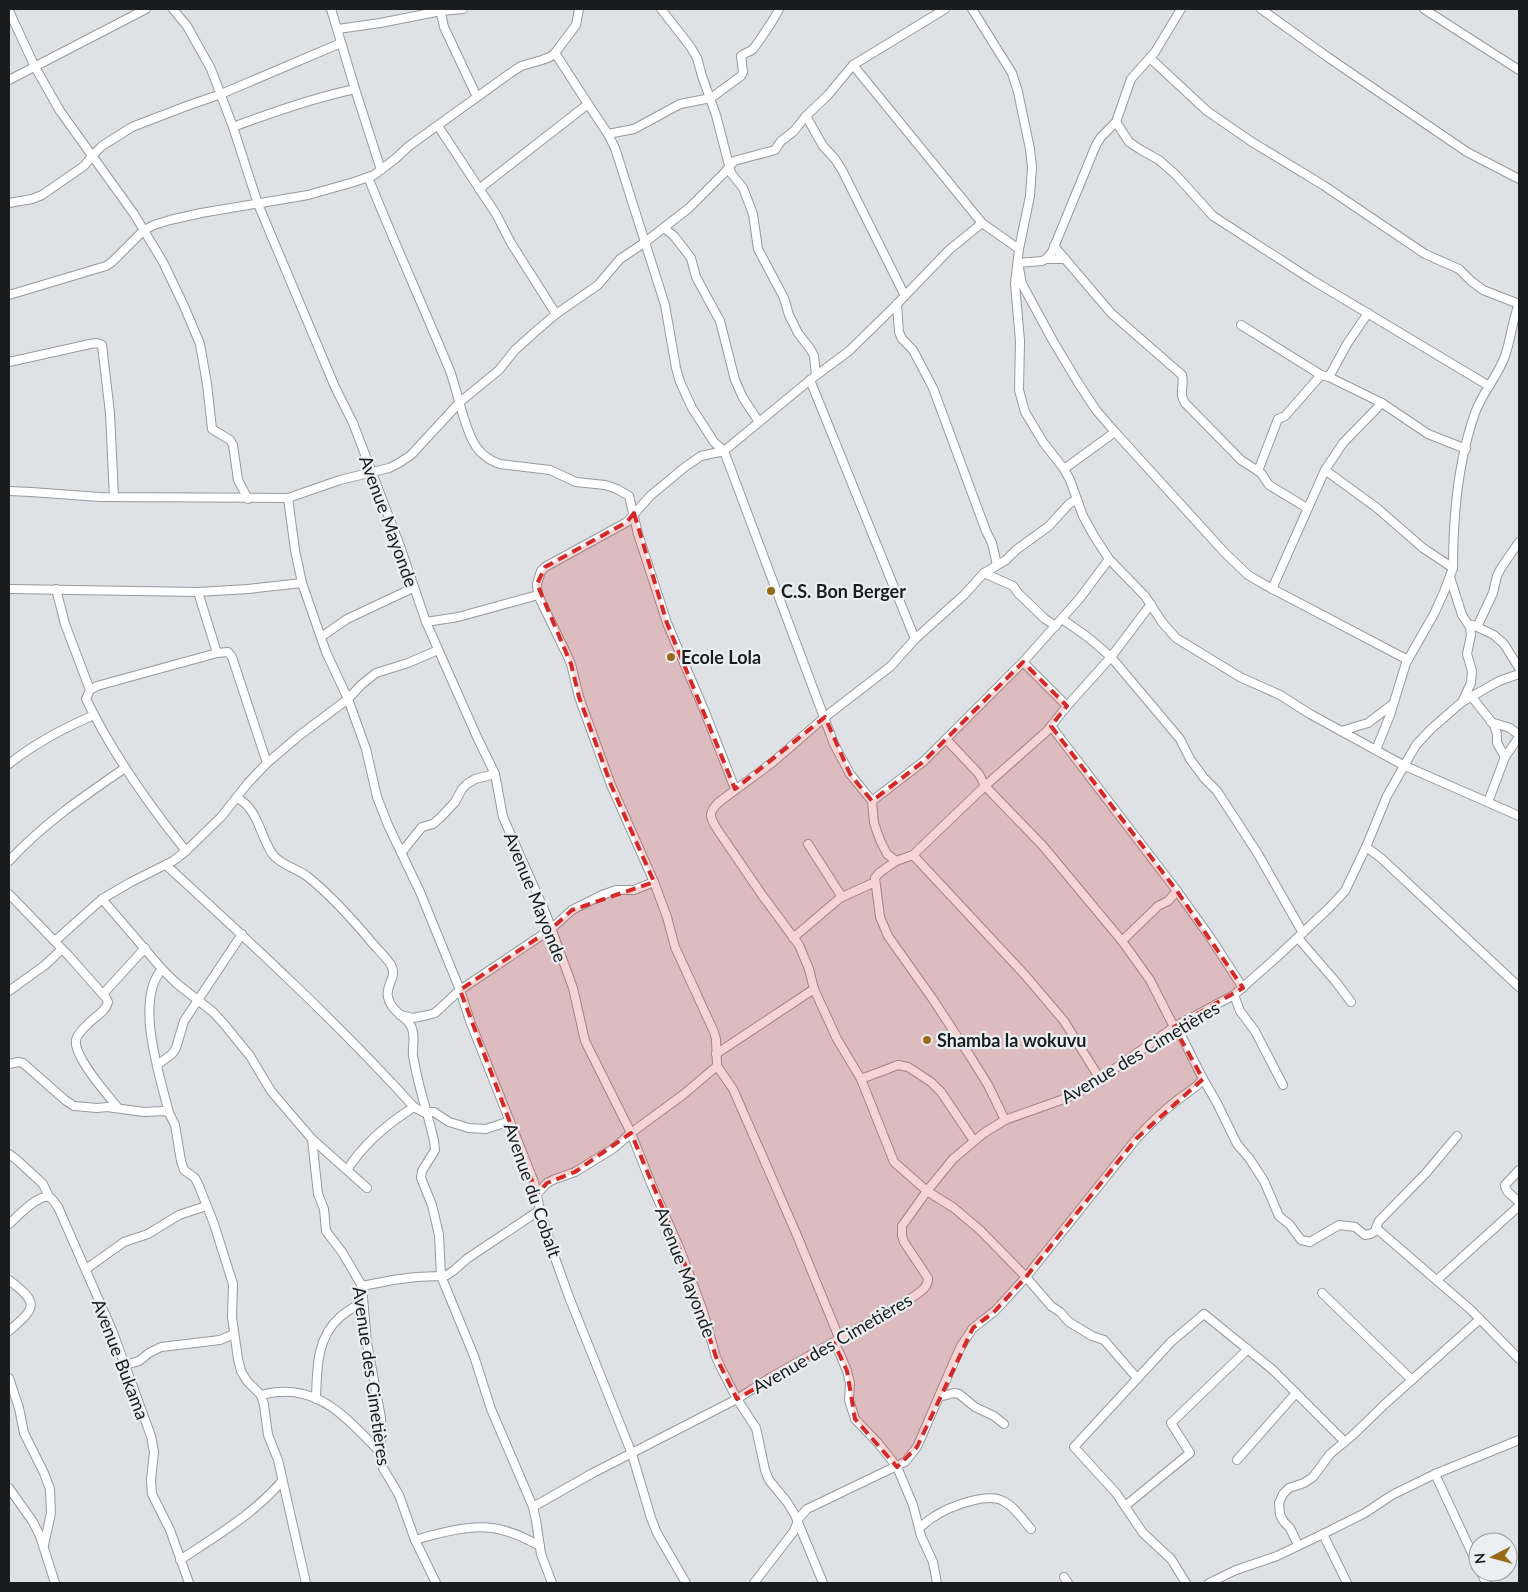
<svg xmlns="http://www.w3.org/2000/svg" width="1528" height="1592" viewBox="0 0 1528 1592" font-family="Lato,sans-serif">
<rect width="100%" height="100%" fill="#dee2e5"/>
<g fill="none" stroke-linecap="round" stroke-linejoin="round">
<g stroke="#96999d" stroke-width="10">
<g id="street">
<path d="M173,9L187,26L211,69L233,127L258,204L335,387L353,423L400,546L426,622L477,737L495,774L503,817L546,914L573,988L585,1041L631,1133L652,1186L679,1247L703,1311L716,1357L722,1370L737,1399L756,1428L765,1470L769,1480L787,1502L795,1515L823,1583"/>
<path d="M331,9L355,89L381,170"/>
<path d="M440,9L444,27L477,97"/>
<path d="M661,9L690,46L697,58L702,76L716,115L731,173L743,188L753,214L758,249L784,298L789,315L798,333L811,350L814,356L816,375"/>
<path d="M972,9L1012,73L1018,92L1030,149L1032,167L1030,196L1019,249L1015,284L1020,341L1019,390L1025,412L1043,442L1064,469L1070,480L1083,516L1094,536L1109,559L1145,596L1162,622L1176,638L1240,677L1280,695L1310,714L1403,765L1519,816"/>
<path d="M1181,9L1155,52L1131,79L1116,122L1101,137L1096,145L1052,252L1046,259L1042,261L1018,263L1022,284L1053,341L1077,381L1096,410L1115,432L1225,553L1248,575L1265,585L1408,660"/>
<path d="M1261,9L1329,58L1467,152L1519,179"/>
<path d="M1424,9L1519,70"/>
<path d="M9,11L35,67L60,111L134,214L163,262L184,306L200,344L207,384L212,429L230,440L233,445L238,480L248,499"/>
<path d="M338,29L380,23L441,11L463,9"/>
<path d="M555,53L588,104L608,134L615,148L665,305L676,368L680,382L692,408L714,442L724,451L834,744L850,774L872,801L874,823L880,840L887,854L896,861L913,855L985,786L1043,846L1122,941L1150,980L1174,1027L1183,1039L1203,1079C1196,1089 1184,1094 1175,1102C1161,1113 1149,1125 1137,1138L1026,1277L995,1311L973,1328L961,1346L956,1357L917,1447L905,1462L807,1509L799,1518L794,1531L754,1583"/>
<path d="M1150,58L1207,111L1252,142L1323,185L1425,254L1459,269L1471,281L1483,290L1519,304"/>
<path d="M853,65L982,223L1019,249"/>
<path d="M9,80L146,9"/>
<path d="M806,116L823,146L835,159L842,170L905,296"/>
<path d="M1116,122L1129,142L1141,150L1159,160L1176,175L1213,216L1312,280L1489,386"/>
<path d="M438,126L496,214L511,243L556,314"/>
<path d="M233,127C273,112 313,98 355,89"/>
<path d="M608,134L634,129L680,104L711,98L741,76L743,72L741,56C744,53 749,52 752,50C755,48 778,13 779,9"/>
<path d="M368,177C394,242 423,306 450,371C458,393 463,424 474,443C479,453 490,461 500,464L550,470L576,482L605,485L617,489L629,496L638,534L667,623L705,712L735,789"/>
<path d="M479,189L588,104"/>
<path d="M9,203L32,199L42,195L84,166L92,156L102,146L132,127L184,107L221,94L341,43"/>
<path d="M664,228L674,236L691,258L696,277L720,321L735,380L743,398L759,422"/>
<path d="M1054,246L1111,313L1182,375C1185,386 1178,392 1185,403L1241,460L1261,473L1269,485L1307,508"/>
<path d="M1046,259H1065"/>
<path d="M9,295L106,266L112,262L144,230L154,225L170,220L201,213L308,195L354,182L374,175L395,159L409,146L509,74L521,66L542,60L550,57L555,53L576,25L579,9"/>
<path d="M897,304L899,332L902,339L913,350L933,388L986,531L992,543L997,565"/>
<path d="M1241,325L1321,375L1329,377L1382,403L1428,434L1466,449"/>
<path d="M9,362L90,344L97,343L102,345L110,413L114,497"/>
<path d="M1329,377L1347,344L1368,313"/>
<path d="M810,380L915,639"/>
<path d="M1064,469L1115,432"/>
<path d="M1325,470L1377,508L1423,548L1453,568"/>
<path d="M1258,471L1278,419L1285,416L1321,375"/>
<path d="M9,491L31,492L100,497L288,498L340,480L389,468L399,463L411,455L460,402L499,370L515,350L535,332L556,314L598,285L620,259L644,243L689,208L725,172L734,161L775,150L781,141L794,131L806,116L828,95L853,65L945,9"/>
<path d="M288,498L295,550L302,583L326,652L348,699L366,749L377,797L388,825L420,892L460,990L470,1021L534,1182L540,1210L555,1258L569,1297L632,1454L651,1518L657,1533L686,1583"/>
<path d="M1077,499L1069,504L1049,526L1016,550L1006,560L984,573L964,595L915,639L891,666L825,717L773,762L719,802C708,813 709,816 717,829L762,895L799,945L809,969L814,989L837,1039L861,1079L894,1162L927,1191L954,1208L980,1230L1026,1277L1051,1306L1060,1312L1069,1322L1092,1336L1104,1340L1137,1378"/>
<path d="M984,573L1013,586L1019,594L1045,619L1056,626"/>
<path d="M1450,577L1462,615L1470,627L1471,635L1467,654L1472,671L1471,683L1463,700"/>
<path d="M9,589L198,592L248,589L302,583"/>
<path d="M56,589L65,624L90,690"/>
<path d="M1272,589L1325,470L1343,443L1382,403"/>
<path d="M198,592L217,653"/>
<path d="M1062,619L1089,638L1111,657L1180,739L1190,759L1204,778L1217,791L1258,854L1303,933"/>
<path d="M426,622L458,617L538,595"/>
<path d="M1473,625L1494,635L1504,644L1519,668"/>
<path d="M1477,627L1493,593L1497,576L1501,568L1519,542"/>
<path d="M321,637L347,619L413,588"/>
<path d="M1471,696L1494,725L1497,734V743L1505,757L1488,802"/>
<path d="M1067,706L1111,657L1151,604"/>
<path d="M1491,722L1510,728L1519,735"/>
<path d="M1051,726L1177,891"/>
<path d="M1341,731L1368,723L1393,704"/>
<path d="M946,739L979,774L985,786L1047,731L1067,706L1023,662"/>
<path d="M1376,750L1390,715L1406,663L1434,614L1444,592L1453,568C1453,518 1458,461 1475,413C1482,393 1498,376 1505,356C1511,339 1512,321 1519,304"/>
<path d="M1505,757L1519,737"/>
<path d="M9,764C35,743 64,728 94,715"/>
<path d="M237,798C260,809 261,843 275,857C284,866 298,869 308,877C332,896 354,921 374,945C379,951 387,958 391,965C398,977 385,985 388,997C391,1012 406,1016 411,1026C416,1036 412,1046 413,1056C414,1061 415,1066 416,1071C421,1095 429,1118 434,1141L435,1150L422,1171L421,1178L432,1205L439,1235L441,1276L474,1356L491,1409L533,1507L536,1520L541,1554L552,1583"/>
<path d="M872,801L924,761L1023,662L1080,598L1109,559"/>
<path d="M808,844L842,897"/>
<path d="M1366,847L1381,858L1519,987"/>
<path d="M186,851C148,804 113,754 86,699L90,690L97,686L217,653L228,652L232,657L267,763"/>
<path d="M401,853L422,827L433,824L441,817L455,802L462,789L467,784L475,779L495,774"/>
<path d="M913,855L1025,975L1064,1021L1100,1079"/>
<path d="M9,861C43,824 84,796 125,768"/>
<path d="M896,861L879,873L875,878L880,917L888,936L932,998L970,1056L988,1085L1005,1120"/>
<path d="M166,865C251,943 336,1021 414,1107L423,1112H434L449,1122L469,1128L486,1129L510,1121"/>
<path d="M9,894L69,956L106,998L108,1002C106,1012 94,1017 88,1024C84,1028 77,1034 76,1040C73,1056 107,1094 118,1108"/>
<path d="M102,899L162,969L176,983L213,1012L224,1024L250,1056L271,1091L282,1104L312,1139L367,1188"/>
<path d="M793,938L840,898L875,882"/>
<path d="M1298,938L1336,982L1351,1002"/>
<path d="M55,941L102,899L131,882L173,861L186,851L221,817L248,783L267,763L300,735L348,699L361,685L376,673L408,663L438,650"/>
<path d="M1122,941L1158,906L1168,901L1177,891L1210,937L1243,988"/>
<path d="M162,969C134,1001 160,1076 169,1113"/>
<path d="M9,991L45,965L62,949"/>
<path d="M103,994L145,948"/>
<path d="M1234,995L1240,1011L1255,1031L1283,1085"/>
<path d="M400,1015L413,1018L428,1015L435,1013L460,990L551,929L572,910L602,895L616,890H634L654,882"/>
<path d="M716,1054L814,989"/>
<path d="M9,1064L18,1062L23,1063L65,1100L74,1106L97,1108L107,1107L144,1112L163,1111L169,1113L175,1125L181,1161L184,1170L195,1178L199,1186L214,1224L233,1284L232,1317L238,1359L241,1371L247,1381L261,1395L264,1405L268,1435L278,1460L306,1583"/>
<path d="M157,1065L172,1054L176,1048L184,1021L242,934"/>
<path d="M861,1079L898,1065L908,1067L931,1082L941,1092L974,1141"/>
<path d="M1203,1079L1217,1103L1237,1144L1249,1158L1264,1181L1279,1216L1290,1225L1301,1240L1310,1242L1339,1225L1355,1227L1365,1235L1370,1234L1378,1230"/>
<path d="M1457,1136L1426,1173L1379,1221L1376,1228L1471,1310L1519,1359"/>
<path d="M312,1139L318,1194L324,1209L326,1231L342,1252L362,1286L367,1343L381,1418V1453L383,1468L399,1495L415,1540L436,1583"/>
<path d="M9,1154L17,1160L43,1184L49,1197L52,1199L58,1207L112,1330L151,1436L154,1452L151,1480L152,1494L170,1530L189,1583"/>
<path d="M347,1170C364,1143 387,1124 414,1107"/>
<path d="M1519,1170L1505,1185C1505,1192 1514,1197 1519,1202"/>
<path d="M537,1194L547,1183L555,1179L575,1172L614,1148L631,1133L684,1094L717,1066"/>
<path d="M9,1224C18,1216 37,1195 49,1197"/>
<path d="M86,1269L124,1242L148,1234L179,1215L206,1206"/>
<path d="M9,1280C39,1303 37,1307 9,1331"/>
<path d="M1437,1280L1519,1206"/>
<path d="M362,1286L393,1280L416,1277L441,1276L447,1275L453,1271L468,1258L540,1210"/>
<path d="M1322,1293L1412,1380"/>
<path d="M840,1340L796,1233L733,1089L717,1066L716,1039L714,1032L675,947L667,917L654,882L611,785L579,697L571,664L567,655L538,595L537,584L541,571L545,567L627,522L650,496L685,467L701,456L724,451L810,380L849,351L897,304L949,250L982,223"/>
<path d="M834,1343L840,1354L847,1371L850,1383L849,1400L855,1419L878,1443L897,1467L913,1505L921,1536L933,1562L937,1583"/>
<path d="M125,1365L139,1361L149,1353L161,1347L220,1340L234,1334"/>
<path d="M9,1378L19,1408L24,1433L44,1473L50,1489L51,1513L44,1545"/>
<path d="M261,1395C317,1380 346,1418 381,1453"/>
<path d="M939,1397L954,1393L959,1394L975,1407L994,1416L1004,1424"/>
<path d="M316,1399C317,1370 316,1338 340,1317C347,1311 355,1307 363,1301"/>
<path d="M1237,1460L1296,1393"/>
<path d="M1435,1474L1478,1566"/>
<path d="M9,1488L33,1522L40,1536L55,1583"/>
<path d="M1125,1506L1190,1453L1171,1423L1248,1349"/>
<path d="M533,1507L591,1474L737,1399L773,1376L907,1301C915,1295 929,1289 928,1278L904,1242L902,1236V1226L927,1191L953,1159L984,1133L1005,1120L1061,1100L1080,1092L1100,1079L1174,1027L1234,995L1278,956L1330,907L1345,891L1366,847L1387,796L1416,745L1431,729L1462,702L1499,681L1519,674"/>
<path d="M919,1528C924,1524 930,1519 935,1516C949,1507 987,1492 1003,1501C1014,1506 1023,1520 1031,1529"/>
<path d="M1323,1534L1347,1583"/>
<path d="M415,1540C435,1534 471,1525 492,1528C509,1530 525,1538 540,1546"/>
<path d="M1298,1545L1290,1528L1284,1522L1280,1515L1279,1503L1283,1494L1289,1488L1304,1483L1313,1477L1330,1454L1353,1435L1385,1404L1480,1319"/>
<path d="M180,1560C216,1536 254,1514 282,1481"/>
<path d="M1481,1572L1486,1583"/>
<path d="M1064,1577L1068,1583"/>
<path d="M1186,1583L1171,1559L1143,1533L1116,1493L1074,1447L1171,1342L1204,1314L1273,1370L1345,1442"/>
<path d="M1209,1583L1236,1570L1277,1556L1323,1534L1365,1513L1392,1495L1435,1474L1519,1440"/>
</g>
</g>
<use href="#street" stroke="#fff" stroke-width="8"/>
</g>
<path fill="#d62828" fill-opacity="0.2" stroke="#d62828" stroke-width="4" stroke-dasharray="10 6" stroke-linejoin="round" d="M634,513L667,623L735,789L825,717L850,774L872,801L924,761L1023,662L1067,706L1051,726L1177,891L1243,988L1174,1027L1203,1079L1137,1138L1026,1277L995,1311L973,1328L917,1447L897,1467L855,1419L847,1371L834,1343L737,1399L716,1357L679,1247L631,1133L575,1172L547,1183L537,1194L460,990L551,929L572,910L654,882L611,785L579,697L571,664L537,584L545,567L627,522Z"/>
<g fill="#976c19" stroke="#eceff2" stroke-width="2">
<circle cx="771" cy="591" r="5"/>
<circle cx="671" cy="657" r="5"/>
<circle cx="927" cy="1040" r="5"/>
</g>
<g text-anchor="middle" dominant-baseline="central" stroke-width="4.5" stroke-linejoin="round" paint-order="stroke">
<g font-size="18" fill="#1b1c1d" stroke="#eceff2">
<text transform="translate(389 521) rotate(70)">Avenue Mayonde</text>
<text transform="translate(536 897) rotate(68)">Avenue Mayonde</text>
<text transform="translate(1140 1052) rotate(-31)">Avenue des Cimetières</text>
<text transform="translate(533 1190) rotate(71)">Avenue du Cobalt</text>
<text transform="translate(686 1272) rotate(69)">Avenue Mayonde</text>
<text transform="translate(832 1343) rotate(-30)">Avenue des Cimetières</text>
<text transform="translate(121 1359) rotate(69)">Avenue Bukama</text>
<text transform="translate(372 1376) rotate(82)">Avenue des Cimetières</text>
</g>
<g font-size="18" font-weight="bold" fill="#1b1c1d" stroke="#eceff2" text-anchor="start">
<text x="781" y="591">C.S. Bon Berger</text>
<text x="681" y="657">Ecole Lola</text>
<text x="937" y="1040">Shamba la wokuvu</text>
</g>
</g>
<rect width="1528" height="1592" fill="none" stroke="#1b1c1d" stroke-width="20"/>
<g transform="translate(1493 1557) rotate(264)"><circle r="24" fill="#eceff2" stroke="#989b9d"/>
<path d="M0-4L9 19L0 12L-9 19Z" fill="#976c19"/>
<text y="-8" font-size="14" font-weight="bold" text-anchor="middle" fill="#1b1c1d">N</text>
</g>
</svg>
